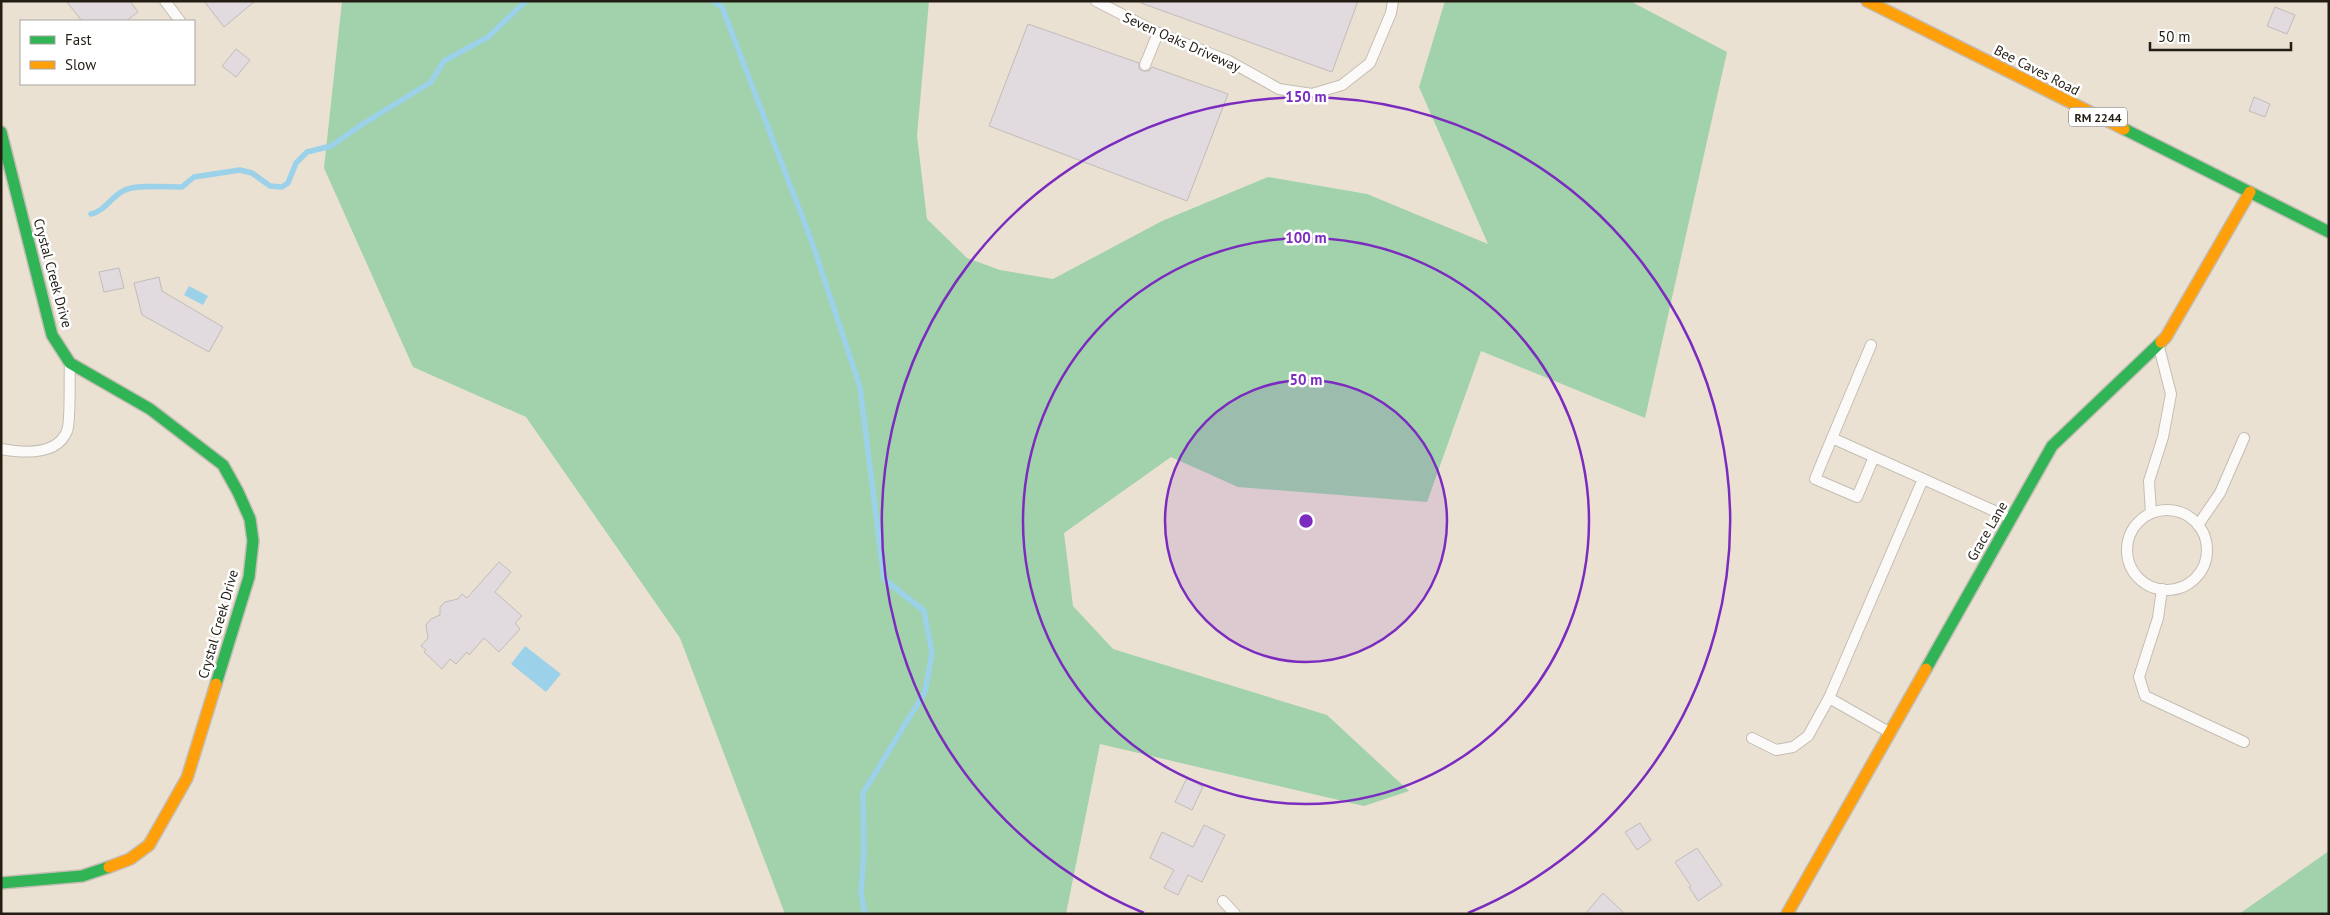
<svg xmlns="http://www.w3.org/2000/svg" width="2330" height="915" viewBox="0 0 2330 915" font-family="'PT Sans',sans-serif">
<rect width="100%" height="100%" fill="#eae1d3"/>
<g fill="#a1d2ac">
<path d="M342,1H929L917,136L927,219L967,258L1000,270L1053,279L1162,221L1268,177L1367,194L1488,244L1419,87L1445,1H1630L1727,52L1645,418L1481,351L1427,502L1238,487L1171,457L1064,533L1073,606L1113,649L1327,715L1409,791L1364,806L1100,744L1066,914H785L680,638L526,417L413,367L324,168Z"/>
<path d="M2329,851V914H2239Z"/>
</g>
<g fill="#9bd1e9">
<path d="M189,286L208,296L203,305L184,295Z"/>
<path d="M525,646L561,674L546,692L511,664Z"/>
</g>
<g fill="none" stroke-linecap="round" stroke-linejoin="round">
<g stroke="#9bd1e9" stroke-width="5.5">
<path d="M713,1L722,7L813,245L860,387L884,579L924,611L932,653L925,692L863,793L864,851L861,893L865,914"/>
<path d="M91,214C105,211 111,197 123,191C135,184 168,187 182,187L194,177L240,170L252,173L270,186L282,187L288,183L296,163L307,152L331,146L361,125L431,82L444,61L488,37L526,1"/>
</g>
</g>
<g fill="#e1dade" stroke="#c1bcba">
<path d="M66,1H130L138,12L126,21H82Z"/>
<path d="M204,1H255L224,27Z"/>
<path d="M1141,1H1358L1332,72L1141,3Z"/>
<path d="M2275,7L2295,15L2287,34L2267,26Z"/>
<path d="M1028,24L1139,63V69L1143,71H1149L1152,67L1228,94L1187,201L989,126Z"/>
<path d="M236,49L250,60L236,77L222,66Z"/>
<path d="M2254,97L2270,104L2265,117L2249,111Z"/>
<path d="M119,268L124,288L104,292L99,272Z"/>
<path d="M159,277L162,291L223,327L209,352L142,315L134,283Z"/>
<path d="M499,562L511,572L495,592L522,616L515,623L520,629L499,652L484,638L469,655L467,652L456,664L450,659L442,669L424,652L426,650L421,646L428,638L426,625L431,619L440,615V607L445,602L458,599L462,594L467,598Z"/>
<path d="M1187,778L1203,787L1192,810L1175,802Z"/>
<path d="M1640,823L1651,840L1637,850L1625,832Z"/>
<path d="M1204,825L1225,835L1202,882L1188,875L1178,895L1164,888L1174,870L1150,858L1162,832L1193,847Z"/>
<path d="M1697,848L1722,885L1698,901L1689,887L1691,886L1675,862Z"/>
<path d="M1603,893L1625,914H1585Z"/>
</g>
<g fill="none" stroke-linecap="round" stroke-linejoin="round">
<g stroke="#c4bdb3" stroke-width="12">
<g id="lane">
<path d="M165,1L180,21"/>
<path d="M1096,1L1158,33L1229,61L1279,89L1312,94L1342,85L1370,63L1391,13L1393,1"/>
<path d="M1145,65L1158,33"/>
<path d="M1871,345L1832,438L2010,518"/>
<path d="M1832,438L1815,479L1857,497L1874,457"/>
<path d="M1,449C23,453 57,456 67,431C71,422 69,377 70,364"/>
<circle cx="2167" cy="550" r="40"/>
<path d="M2151,513L2149,481L2163,437L2171,394L2159,347"/>
<path d="M2198,525L2220,493L2244,438"/>
<path d="M2162,589L2158,618L2139,677L2145,696L2244,742"/>
<path d="M1829,698L1889,732"/>
<path d="M1752,738L1776,750L1793,747L1808,736L1829,698L1923,479"/>
<path d="M1223,901L1235,914"/>
</g>
</g>
<g stroke="#c4bdb3" stroke-width="14">
<g id="fast">
<path d="M2124,129L2329,232"/>
<path d="M1,132L52,335L70,363L150,409L223,465L238,492L250,519L253,541L249,577L216,684"/>
<path d="M1926,669L2052,446L2161,342"/>
<path d="M1,883L82,876L109,867"/>
</g>
</g>
<g stroke="#c4bdb3" stroke-width="14">
<g id="slow">
<path d="M1867,1L2124,129"/>
<path d="M2161,342L2166,337L2250,192"/>
<path d="M109,867L130,859L149,845L187,778L216,684"/>
<path d="M1787,914L1926,669"/>
</g>
</g>
<use href="#lane" stroke="#fcfaf8" stroke-width="10"/>
<use href="#fast" stroke="#30b455" stroke-width="11"/>
<use href="#slow" stroke="#ff9f0a" stroke-width="11"/>
</g>
<circle cx="1306" cy="521" r="141" fill="#7b2cbf" fill-opacity=".12"/>
<g fill="none" stroke="#7b2cbf" stroke-width="2.5">
<circle cx="1306" cy="521" r="141"/>
<circle cx="1306" cy="521" r="283"/>
<path d="M1144 913A424 424 0 1 1 1468 913"/>
</g>
<g text-anchor="middle" dominant-baseline="central" stroke-width="5" stroke-linejoin="round" paint-order="stroke">
<rect fill="#fff" stroke="#65615a" stroke-width="1" x="2069" y="107.5" width="58" height="19" rx="4"/>
<g font-size="12" font-weight="bold" fill="#231d14">
<text x="2098" y="117">RM 2244</text>
</g>
<g font-size="14" fill="#231d14" stroke="#fff">
<text transform="translate(1182 42) rotate(24)">Seven Oaks Driveway</text>
<text transform="translate(2037 70) rotate(27)">Bee Caves Road</text>
<text transform="translate(53 273) rotate(75)">Crystal Creek Drive</text>
<text transform="translate(1987 531) rotate(-60)">Grace Lane</text>
<text transform="translate(218 624) rotate(-74)">Crystal Creek Drive</text>
</g>
</g>
<circle cx="1306" cy="521" r="8" fill="#7b2cbf" stroke="#fff" stroke-width="2.5"/>
<g font-size="15" text-anchor="middle" font-weight="bold" fill="#7b2cbf" stroke="#fff" stroke-width="5" stroke-linejoin="round" paint-order="stroke">
<text x="1306" y="102">150 m</text>
<text x="1306" y="243">100 m</text>
<text x="1306" y="385">50 m</text>
</g>
<rect width="2330" height="915" fill="none" stroke="#231d14" stroke-width="5"/>
<rect x="20" y="20" width="175" height="65" fill="#ffffff" stroke="#a7a5a1"/>
<rect x="30" y="36" width="25" height="8" fill="#30b455" stroke="#a7a5a1"/>
<text x="65" y="45" font-size="15" fill="#231d14">Fast</text>
<rect x="30" y="61" width="25" height="8" fill="#ff9f0a" stroke="#a7a5a1"/>
<text x="65" y="70" font-size="15" fill="#231d14">Slow</text>
<path d="M2150 42v8h141v-8" fill="none" stroke="#231d14" stroke-width="2.5"/>
<text x="2158" y="42" font-size="15" fill="#231d14" stroke="#ffffff" stroke-width="4" paint-order="stroke">50 m</text>
</svg>
